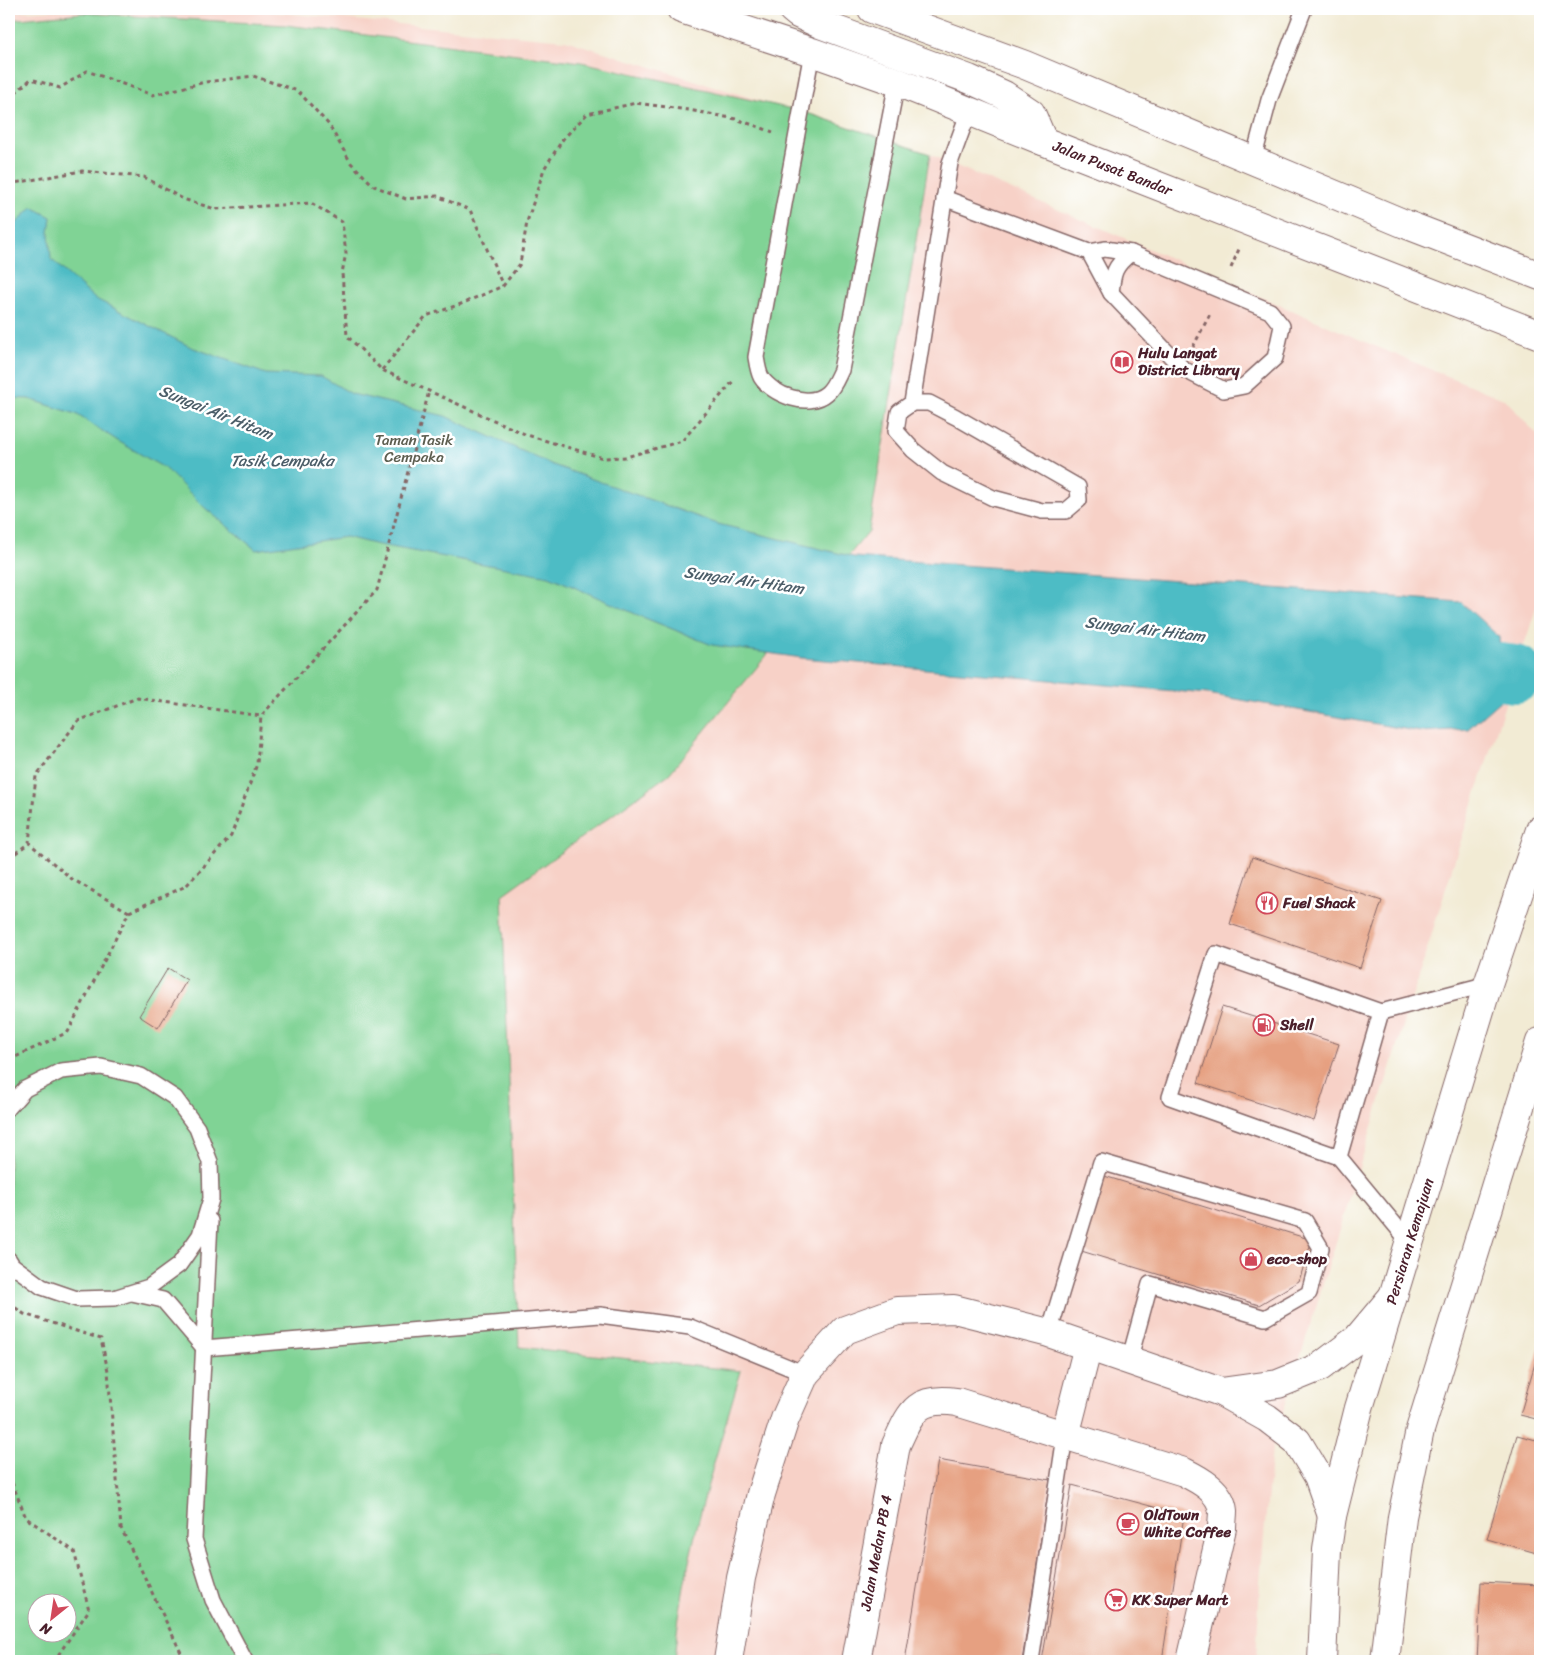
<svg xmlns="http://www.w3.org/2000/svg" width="1549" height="1670" viewBox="0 0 1549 1670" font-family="Sriracha,sans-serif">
<rect width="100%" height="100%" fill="#fff"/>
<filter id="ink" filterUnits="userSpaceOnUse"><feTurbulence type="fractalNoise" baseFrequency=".02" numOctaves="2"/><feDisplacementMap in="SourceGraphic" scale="10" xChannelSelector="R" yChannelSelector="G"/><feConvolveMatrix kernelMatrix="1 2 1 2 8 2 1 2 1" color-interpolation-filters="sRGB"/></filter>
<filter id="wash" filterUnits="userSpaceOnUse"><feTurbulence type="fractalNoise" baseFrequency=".0096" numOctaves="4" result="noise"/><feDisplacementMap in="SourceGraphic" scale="20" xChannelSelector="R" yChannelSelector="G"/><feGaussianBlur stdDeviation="1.12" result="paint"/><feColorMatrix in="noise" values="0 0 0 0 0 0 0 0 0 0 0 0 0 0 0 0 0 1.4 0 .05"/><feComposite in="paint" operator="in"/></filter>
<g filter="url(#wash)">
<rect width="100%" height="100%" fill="#f2ebd4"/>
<path fill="#f7d1c7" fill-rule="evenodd" d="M98,9H239L565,40L922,151L1377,347L1506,400L1540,438V596L1455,859L1272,1448L1260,1581L1256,1661H9V12ZM38,1602H68V1632H38Z"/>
<path fill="#80d395" stroke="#657960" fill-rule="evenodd" d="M82,13L286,25L581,62L801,111L930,154L869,531L669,774L502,895L519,1347L741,1371C713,1467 682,1562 674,1661H9V20ZM38,1602H68V1632H38Z"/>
<path fill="#4ebcc5" stroke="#4c6e78" d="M32,207L51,217L49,233L51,259L94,298L191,347L266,374L321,376L352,394L445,416L553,465L718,524L854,557L1461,602L1499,637L1503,698L1468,729L1421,732L1208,694L802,658L712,645L640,616L549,576L374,544L346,537L256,550L205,508L166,469L118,441L76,414L29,399L9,398V231Z"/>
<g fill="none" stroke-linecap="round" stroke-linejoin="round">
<path stroke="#4ebcc5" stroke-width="58" d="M1423,662L1515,674"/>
</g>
<g id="blocks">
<g fill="#e6a081">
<path d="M1252,857L1382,901L1360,968L1230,924Z"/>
<path d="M168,968L187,980L158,1028L139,1016Z"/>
<path d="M1222,1007L1339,1044L1314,1121L1198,1083Z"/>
<path d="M1101,1175L1312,1240L1299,1281L1259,1305L1078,1250Z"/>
<path d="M1540,1346V1420L1520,1415Z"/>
<path d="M1517,1435L1540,1441V1554L1487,1539Z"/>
<path d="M938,1460L1050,1480L1022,1661H905Z"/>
<path d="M1072,1485L1184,1515L1162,1661H1042Z"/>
<path d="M1481,1582L1540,1585V1661H1477Z"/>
</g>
</g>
</g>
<g filter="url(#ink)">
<use href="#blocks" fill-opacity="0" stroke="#856666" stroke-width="1"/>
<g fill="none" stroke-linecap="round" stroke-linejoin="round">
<g stroke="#856666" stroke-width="18">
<g id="service">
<path d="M812,52L756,357C757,363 758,371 761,377C772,395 809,409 827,393C834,387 837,378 841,370L897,82"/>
<path d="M1253,160L1269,100L1304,9"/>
<path d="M944,198L1089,252L1105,249L1131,253L1270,311L1282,326L1275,358L1244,386L1224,390L1183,369L1111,293L1089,252"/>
<path d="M1111,293C1113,273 1114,266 1131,253"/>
<path d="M912,403H929L956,417L1078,487L1079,500L1066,511H1042L993,498L942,473L913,450L896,431L899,412L912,403L950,163L969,111"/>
<path d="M9,1107L25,1089L61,1071L101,1067L141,1076L175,1098L197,1128L210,1162L211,1199L200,1235L179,1265L149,1287L114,1298L77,1299L42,1287L12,1265L9,1260"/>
<path d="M1339,1157L1170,1097L1216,954L1381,1012"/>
<path d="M210,1221L194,1539L213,1600L245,1661"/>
<path d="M1410,1243L1339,1157L1381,1012L1488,984"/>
<path d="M132,1293L163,1300L204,1348"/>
<path d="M1049,1333L1101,1162L1305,1221L1321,1248L1309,1293L1265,1318L1150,1284L1129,1361"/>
<path d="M204,1348L600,1315L690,1327L805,1374"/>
<path d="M1031,1661L1065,1436"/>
</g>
</g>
<g stroke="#856666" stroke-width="30">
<g id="minor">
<path d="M1065,1436L1088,1346"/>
<path id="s1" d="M856,1661L896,1445C911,1412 916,1396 957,1402L1184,1472C1200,1480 1221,1491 1223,1511C1223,1516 1222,1522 1222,1528L1191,1661"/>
</g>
</g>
<g stroke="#856666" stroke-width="30">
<g id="tertiary">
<path d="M1221,1392L1278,1384L1320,1367L1357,1339L1393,1296"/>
<path d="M728,1661L741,1578L761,1494L785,1419L805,1374L845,1330L897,1311L954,1309L1049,1333L1221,1392L1267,1418L1297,1441L1318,1476L1332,1516"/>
</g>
</g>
<g stroke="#856666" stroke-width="30">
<g id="secondary">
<path id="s2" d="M681,9L812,52L897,82L1043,141L1540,335"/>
<path d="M792,9L798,14L820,24L969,79L1004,95L1031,113L1043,141"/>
<path d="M872,9L1025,65L1405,224L1540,276"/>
<path id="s3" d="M1322,1661L1327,1550L1332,1516L1359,1408L1488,984L1540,830"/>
<path d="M1385,1661L1402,1517L1420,1430L1540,1042"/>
</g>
</g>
<g stroke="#856666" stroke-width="3" stroke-dasharray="4 4" stroke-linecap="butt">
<path d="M9,98L31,79L60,88L87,71L153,95L205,82L253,76L298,91L329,125L351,163L374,186L406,199L437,196L470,210L503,286"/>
<path d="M9,184L82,171L144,177L183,199L215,209L311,203L342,222L346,253L342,273L347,336L382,370L527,435L603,458L626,457L682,441L735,379"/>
<path d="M1231,268L1239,249"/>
<path d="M1193,347L1211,312"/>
<path d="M382,370L426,316L461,304L503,286L520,264L527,222L544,169L563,139L587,114L636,103L689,110L736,119L773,132"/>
<path d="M9,858L29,843L36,776L78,721L137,698L261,716L377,590L429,391"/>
<path d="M129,912L186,886L231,836L257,764L261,716"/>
<path d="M9,1060L68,1032L129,912L72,879L29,843"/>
<path d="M9,1303L24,1314L101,1339L108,1371L121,1528L185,1661"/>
<path d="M9,1475L26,1518L74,1551L89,1610L54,1661"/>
</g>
<use href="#service" stroke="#fff" stroke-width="15"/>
<use href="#minor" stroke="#fff" stroke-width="28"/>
<use href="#tertiary" stroke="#fff" stroke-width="28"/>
<use href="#secondary" stroke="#fff" stroke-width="28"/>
</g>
</g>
<defs>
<g id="library-ring" transform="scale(1.125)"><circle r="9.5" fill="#fff" stroke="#d1495b" stroke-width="1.5"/><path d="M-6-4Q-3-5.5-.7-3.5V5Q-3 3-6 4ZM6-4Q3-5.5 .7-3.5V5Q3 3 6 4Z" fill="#d1495b"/></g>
<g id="restaurant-ring" transform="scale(1.125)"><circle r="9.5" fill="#fff" stroke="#d1495b" stroke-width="1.5"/><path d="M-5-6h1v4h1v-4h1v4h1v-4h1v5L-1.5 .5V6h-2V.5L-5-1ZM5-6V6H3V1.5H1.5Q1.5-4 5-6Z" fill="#d1495b"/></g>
<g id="fuel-ring" transform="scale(1.125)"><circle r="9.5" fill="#fff" stroke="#d1495b" stroke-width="1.5"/><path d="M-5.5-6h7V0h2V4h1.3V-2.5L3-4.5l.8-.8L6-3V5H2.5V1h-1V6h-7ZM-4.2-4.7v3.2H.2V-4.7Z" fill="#d1495b"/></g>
<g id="shop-ring" transform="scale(1.125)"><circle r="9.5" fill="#fff" stroke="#d1495b" stroke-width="1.5"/><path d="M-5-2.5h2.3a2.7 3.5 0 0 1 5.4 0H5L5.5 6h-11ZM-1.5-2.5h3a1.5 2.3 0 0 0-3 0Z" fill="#d1495b"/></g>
<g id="cafe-ring" transform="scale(1.125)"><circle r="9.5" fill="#fff" stroke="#d1495b" stroke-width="1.5"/><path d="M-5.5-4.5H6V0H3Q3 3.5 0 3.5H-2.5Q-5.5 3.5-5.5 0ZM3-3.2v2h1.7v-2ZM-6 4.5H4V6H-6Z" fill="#d1495b"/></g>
<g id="supermarket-ring" transform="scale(1.125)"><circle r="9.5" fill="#fff" stroke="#d1495b" stroke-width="1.5"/><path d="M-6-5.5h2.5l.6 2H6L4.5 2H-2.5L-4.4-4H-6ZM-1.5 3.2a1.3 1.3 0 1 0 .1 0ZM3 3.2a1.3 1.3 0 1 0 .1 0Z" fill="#d1495b"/></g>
</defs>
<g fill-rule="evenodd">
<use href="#library-ring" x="1122" y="362"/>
<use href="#restaurant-ring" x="1267" y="903"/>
<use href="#fuel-ring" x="1264" y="1025"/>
<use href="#shop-ring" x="1251" y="1259"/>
<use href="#cafe-ring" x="1128" y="1524"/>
<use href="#supermarket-ring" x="1116" y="1600"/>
</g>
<g text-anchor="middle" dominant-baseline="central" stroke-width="5" stroke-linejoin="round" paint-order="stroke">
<g font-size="15" fill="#4a1f2b" stroke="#fff">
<text stroke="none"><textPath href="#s2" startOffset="460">Jalan Pusat Bandar</textPath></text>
<text stroke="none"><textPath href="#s3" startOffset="431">Persiaran Kemajuan</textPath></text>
<text stroke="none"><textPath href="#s1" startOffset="110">Jalan Medan PB 4</textPath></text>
</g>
<g font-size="15" font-weight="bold" fill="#4a1f2b" stroke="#fff" text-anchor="start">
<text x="1138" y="353">Hulu Langat<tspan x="1138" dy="17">District Library</tspan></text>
<text x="1283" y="903">Fuel Shack</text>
<text x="1280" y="1025">Shell</text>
<text x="1267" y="1259">eco-shop</text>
<text x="1144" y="1515">OldTown<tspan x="1144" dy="17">White Coffee</tspan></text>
<text x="1132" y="1600">KK Super Mart</text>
</g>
<g font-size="15" fill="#5d5e50" stroke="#fff">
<text x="414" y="440">Taman Tasik<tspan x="414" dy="17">Cempaka</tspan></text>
</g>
<g font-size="16" font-style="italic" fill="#4c5e69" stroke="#fff">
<text transform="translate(216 412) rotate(22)">Sungai Air Hitam</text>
<text x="282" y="460">Tasik Cempaka</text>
<text transform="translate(744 580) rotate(8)">Sungai Air Hitam</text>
<text transform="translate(1145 629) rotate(7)">Sungai Air Hitam</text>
</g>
</g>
<rect width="1549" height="1670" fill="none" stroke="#fff" stroke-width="30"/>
<g transform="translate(52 1618) rotate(210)"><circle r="24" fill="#ffffff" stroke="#b7a5aa"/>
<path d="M0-4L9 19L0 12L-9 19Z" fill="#d1495b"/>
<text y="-8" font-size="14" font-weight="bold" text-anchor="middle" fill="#4a1f2b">N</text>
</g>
</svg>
